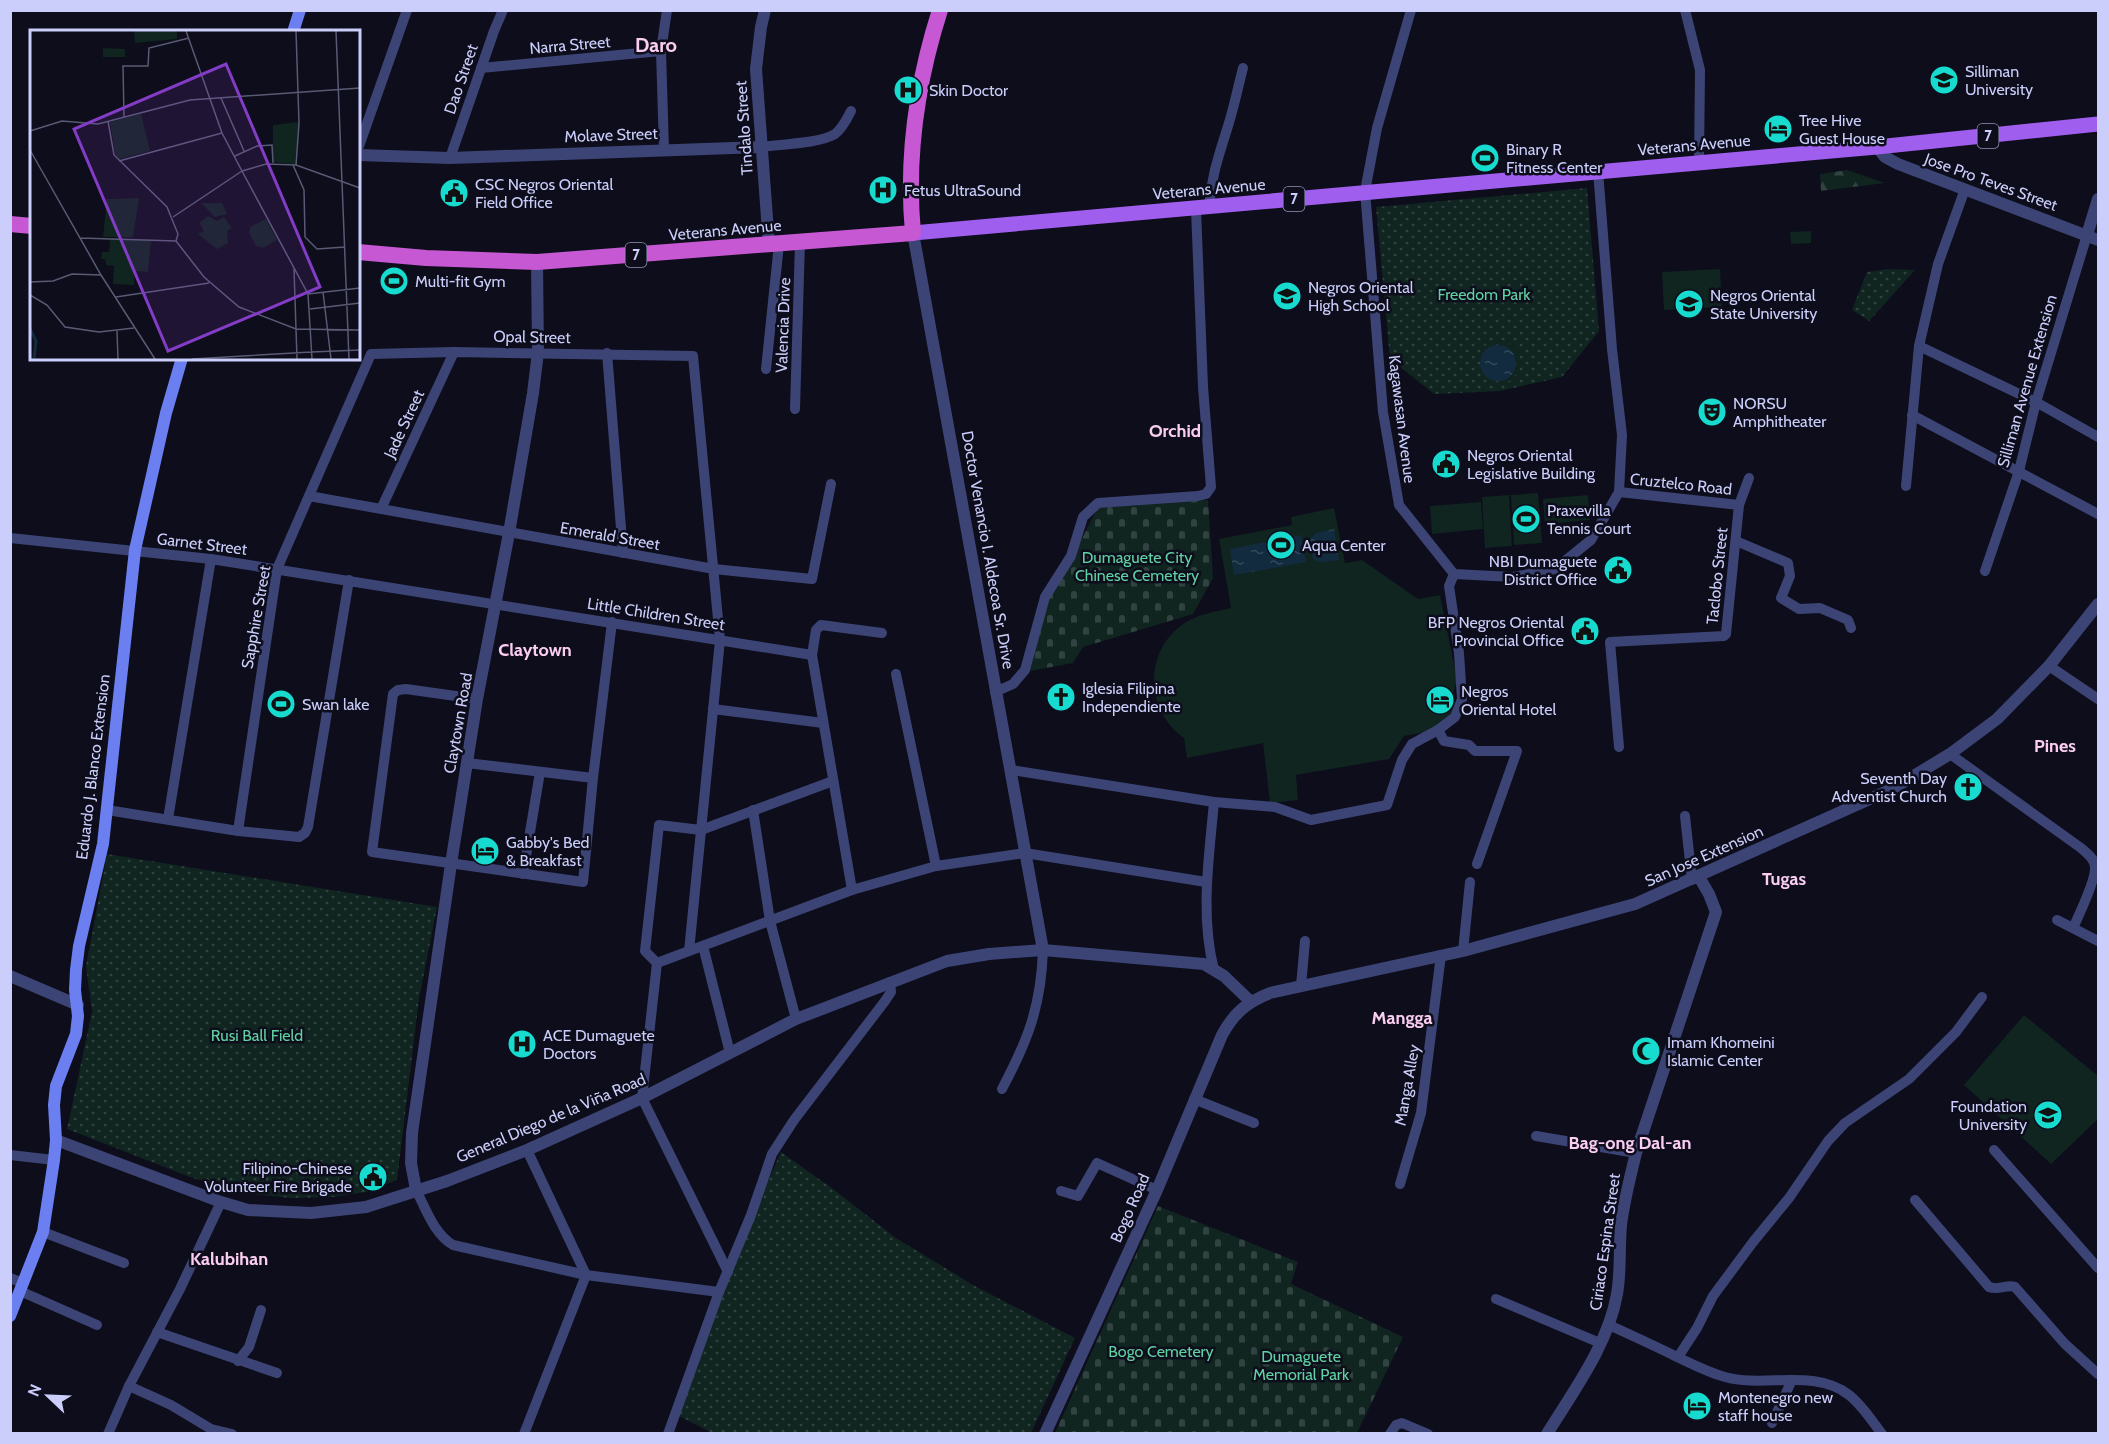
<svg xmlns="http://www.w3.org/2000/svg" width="2109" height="1444" viewBox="0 0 2109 1444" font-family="Cabin,sans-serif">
<defs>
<pattern id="grass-dots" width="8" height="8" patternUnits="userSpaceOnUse" patternTransform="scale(1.5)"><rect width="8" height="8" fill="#102420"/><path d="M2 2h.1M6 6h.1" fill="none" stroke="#314341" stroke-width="1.8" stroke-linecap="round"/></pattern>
<pattern id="forest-firs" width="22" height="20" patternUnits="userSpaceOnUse" patternTransform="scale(1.5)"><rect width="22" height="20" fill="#102420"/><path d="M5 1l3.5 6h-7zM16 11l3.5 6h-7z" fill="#314341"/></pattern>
<pattern id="cemetery-stones" width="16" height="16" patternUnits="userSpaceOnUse" patternTransform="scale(1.5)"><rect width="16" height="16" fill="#102420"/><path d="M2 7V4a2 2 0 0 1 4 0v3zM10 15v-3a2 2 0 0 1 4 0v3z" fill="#314341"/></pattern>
<pattern id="water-ripples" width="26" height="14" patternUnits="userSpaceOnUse" patternTransform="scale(1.5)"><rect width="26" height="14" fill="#122b3f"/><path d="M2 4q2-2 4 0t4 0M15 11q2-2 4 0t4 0" fill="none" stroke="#33495c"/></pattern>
</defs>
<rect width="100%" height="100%" fill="#0d0d1b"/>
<g fill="url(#grass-dots)">
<path d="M1587,188L1599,331L1562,377L1500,391L1434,394L1390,359L1376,207Z"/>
<path d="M1888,269L1915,270L1869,321L1852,310L1867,272Z"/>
<path d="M107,854L437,907L419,999L397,1180L366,1192L333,1197L292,1198L240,1193L190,1177L67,1129L92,1012L86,966Z"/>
<path d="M781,1152L833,1189L896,1238L973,1285L1075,1338L1031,1433H712L679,1416L737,1249Z"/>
</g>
<path fill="url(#forest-firs)" d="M1847,170L1885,183L1821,191L1820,174Z"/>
<g fill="url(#cemetery-stones)">
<path d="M1208,500L1213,578L1193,614L1083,647L1073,663L1030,671L1050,594L1066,570L1098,507Z"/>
<path d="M1158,1206L1298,1262L1291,1284L1403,1337L1357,1433H1055Z"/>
</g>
<g fill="#102420">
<path d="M1811,231V243L1791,244L1790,232Z"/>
<path d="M1720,269L1722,307L1664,310L1662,272Z"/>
<path d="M1496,341C1525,341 1529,375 1502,385V382C1538,371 1500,321 1481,357L1478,356L1484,346Z"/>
<path d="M1538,493L1542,543L1514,545L1511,495Z"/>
<path d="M1509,495L1512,546L1485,548L1482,497Z"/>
<path d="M1588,495L1590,520L1545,524L1543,499Z"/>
<path d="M1481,502L1483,529L1432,534L1430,506Z"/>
<path d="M1334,508L1345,563L1362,560L1418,599L1440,595L1457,680L1451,702L1457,706L1438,730L1404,736L1389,759L1296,775L1298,800L1270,803L1263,743L1187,758L1184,738C1147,713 1143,656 1179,627C1193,615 1214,612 1231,608L1219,539L1292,525L1291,517Z"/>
<path d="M2024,1015L2098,1076V1119L2051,1164L1964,1085Z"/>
</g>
<g fill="url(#water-ripples)">
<circle cx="1498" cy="363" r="18"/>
<path d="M1334,529L1339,560L1320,562L1313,559L1310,539L1316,533Z"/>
<path d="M1301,535L1306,562L1234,575L1230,549Z"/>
</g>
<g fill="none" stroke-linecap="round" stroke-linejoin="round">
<g stroke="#3c4475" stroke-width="10">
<path d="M1411,10L1377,128L1365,191L1383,412L1399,505L1454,574L1513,577L1555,569L1591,540L1619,492L1622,435L1612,349L1598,171"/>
<path d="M1685,10L1700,70L1699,162"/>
<path d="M481,68L661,51"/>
<path d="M761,147C781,144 818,144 835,134C842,129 847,119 851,111"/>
<path d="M358,149L407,10"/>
<path d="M664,150L661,51L667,10"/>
<path d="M450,158L494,31L503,10"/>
<path d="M1209,208C1211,177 1219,155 1228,126C1234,107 1238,87 1243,68"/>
<path d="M1919,346L2036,402L2098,437"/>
<path d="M607,353L623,553"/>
<path d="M766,369L779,244"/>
<path d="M795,409L800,242"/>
<path d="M1912,415L2098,514"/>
<path d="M1906,486L1919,346L1938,264L1965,189"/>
<path d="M1619,492L1739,505"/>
<path d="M309,496L714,569L812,579L831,484"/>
<path d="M381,509L454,352"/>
<path d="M10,538L211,559L812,655"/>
<path d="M1736,541L1788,563L1790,576L1781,598L1799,609L1820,608L1848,620L1851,628"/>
<path d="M1985,571L2019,471L2036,402L2087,235"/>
<path d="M2049,666L2098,699"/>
<path d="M896,674L936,866"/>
<path d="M995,692L1013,684L1025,670L1045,597L1071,556L1083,517L1098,503L1198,496L1206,494L1211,487L1203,387L1196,209"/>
<path d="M477,699L406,689L398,690L393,694L372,852L583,882L593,778L612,622"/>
<path d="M713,709L823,723"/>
<path d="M1438,730L1444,741L1469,745L1475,751H1517L1477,864"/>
<path d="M1619,747L1610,642L1724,636L1726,634L1739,505L1749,478"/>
<path d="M1950,754L2081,848C2087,853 2095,859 2095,867C2096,880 2079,915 2073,928"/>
<path d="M467,763L593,778"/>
<path d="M1011,770L1214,802L1275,807L1311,820L1387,805L1402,760L1412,744L1438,730L1455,717L1462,699L1459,653L1449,586L1454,574"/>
<path d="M107,810L238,831L299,837L305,833L308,827L349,580"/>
<path d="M753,810L770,921L796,1019"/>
<path d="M1685,816L1692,880"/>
<path d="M168,819L211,559"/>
<path d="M238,831L277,569L371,354L454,352L693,356L720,640L689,951"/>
<path d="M523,874L540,772"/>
<path d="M852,890L812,655L816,630L821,625L882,633"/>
<path d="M2057,920L2098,941"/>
<path d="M703,946L730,1053"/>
<path d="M1463,951L1470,882"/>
<path d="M657,963L852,890L936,866L1025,853L1206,882"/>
<path d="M657,963L642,1098L728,1272"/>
<path d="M657,963L645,951L659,825L701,830L833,781"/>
<path d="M1214,970C1200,915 1209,858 1214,802"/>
<path d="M1301,986L1305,941"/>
<path d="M1002,1089C1028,1040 1041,1007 1043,950"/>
<path d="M1194,1099L1254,1123"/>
<path d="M1536,1136L1636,1153"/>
<path d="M1994,1150L2098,1268"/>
<path d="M10,1155L54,1160"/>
<path d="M1400,1184L1421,1113L1441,955"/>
<path d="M416,1190C426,1209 434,1234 453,1245L586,1275L719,1292"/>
<path d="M1061,1191L1078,1196L1097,1163L1157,1190"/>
<path d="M1915,1200L1989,1287C1999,1291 2006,1284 2015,1287L2065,1344L2098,1374"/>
<path d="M43,1232L124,1263"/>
<path d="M10,1278L23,1283"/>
<path d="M20,1291L97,1325"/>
<path d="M1496,1299L1600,1343"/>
<path d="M1609,1325C1631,1335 1653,1345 1675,1356C1692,1364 1707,1372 1725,1377C1765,1388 1815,1368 1849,1395C1862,1405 1872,1421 1882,1434"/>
<path d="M157,1332L277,1373"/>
<path d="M1678,1357L1697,1328L1713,1296L1753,1242L1789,1198L1828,1141L1845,1123L1909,1079L1956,1032L1982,997"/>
<path d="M238,1361L249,1347L261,1310"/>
<path d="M129,1386L171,1405L211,1429L232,1434"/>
<path d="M1772,1423L1791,1382"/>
<path d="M108,1434L129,1386L180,1289L221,1202"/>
<path d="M524,1434L586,1275L527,1150"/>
<path d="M668,1434L719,1292L751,1215L772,1154L794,1120L885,1001L891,992L890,982"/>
<path d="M1390,1434L1396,1425L1402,1423L1428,1434"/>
</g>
<g stroke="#3c4475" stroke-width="12">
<path d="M765,10L761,27L756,69L769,245"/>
<path d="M1877,147L1885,157L1898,164L2098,240"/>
<path d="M358,155L450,158L761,147"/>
<path d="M913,233L1043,950"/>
<path d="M2087,235L2098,199"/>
<path d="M10,976L78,1005"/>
<path d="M56,1140L221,1202L248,1210L311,1213L366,1207L447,1181L527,1150L642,1098L796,1019L947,961L989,954L1043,950L1204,964L1224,976L1250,1001"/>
<path d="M416,1190L411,1163L412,1133L451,864L477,699L509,533L533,393L538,352L537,262"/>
<path d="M1045,1434L1157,1190L1222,1035C1234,1013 1247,1002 1270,993L1463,951L1635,904L1892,789L1950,754L1997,719L2049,666L2098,604"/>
<path d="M1547,1434C1574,1390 1608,1345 1617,1294C1621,1272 1619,1248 1621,1225C1624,1201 1630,1177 1636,1153L1716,912L1709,894L1699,877"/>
</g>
<g stroke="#6c7ff0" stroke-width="12">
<path d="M293,32L300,10"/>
<path d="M10,1316L43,1232L54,1160L56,1140L54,1105L56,1086L76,1034L78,1016L75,990L76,970L79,946L103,844L135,550L166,413L182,358"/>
</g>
<path stroke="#a05eef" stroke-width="15" d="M913,233L1877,147L2098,124"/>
<g stroke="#c758d3" stroke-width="16">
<path d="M10,224L32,226"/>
<path d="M358,252L426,258L537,262L913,233C906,158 917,82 940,10"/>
</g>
</g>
<defs>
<g id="university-disc" transform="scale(1.5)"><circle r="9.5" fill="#16dbce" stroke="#0d0d1b"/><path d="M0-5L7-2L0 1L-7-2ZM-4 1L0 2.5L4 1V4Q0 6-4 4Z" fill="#111"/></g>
<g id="hospital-disc" transform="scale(1.5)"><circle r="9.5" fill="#16dbce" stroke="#0d0d1b"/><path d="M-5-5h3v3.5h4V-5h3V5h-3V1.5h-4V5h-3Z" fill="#111"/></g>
<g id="hotel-disc" transform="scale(1.5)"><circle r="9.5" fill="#16dbce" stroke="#0d0d1b"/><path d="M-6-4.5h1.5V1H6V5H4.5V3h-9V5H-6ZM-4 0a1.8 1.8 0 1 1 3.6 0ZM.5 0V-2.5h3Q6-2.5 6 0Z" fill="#111"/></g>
<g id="stadium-disc" transform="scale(1.5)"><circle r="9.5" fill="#16dbce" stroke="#0d0d1b"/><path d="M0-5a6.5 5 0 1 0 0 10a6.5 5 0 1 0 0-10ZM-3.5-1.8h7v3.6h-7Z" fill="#111"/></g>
<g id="civic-disc" transform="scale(1.5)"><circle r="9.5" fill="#16dbce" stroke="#0d0d1b"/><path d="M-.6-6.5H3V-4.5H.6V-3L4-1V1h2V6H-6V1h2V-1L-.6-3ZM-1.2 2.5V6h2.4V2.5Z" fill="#111"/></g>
<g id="school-disc" transform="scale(1.5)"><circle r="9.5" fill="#16dbce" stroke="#0d0d1b"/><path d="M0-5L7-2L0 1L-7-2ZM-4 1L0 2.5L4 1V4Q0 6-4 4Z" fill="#111"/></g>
<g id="theatre-disc" transform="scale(1.5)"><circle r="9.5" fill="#16dbce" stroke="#0d0d1b"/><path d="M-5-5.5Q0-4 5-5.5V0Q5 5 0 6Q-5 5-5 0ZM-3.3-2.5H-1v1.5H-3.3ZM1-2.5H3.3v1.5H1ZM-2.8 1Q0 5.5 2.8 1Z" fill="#111"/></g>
<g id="church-disc" transform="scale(1.5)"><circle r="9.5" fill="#16dbce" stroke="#0d0d1b"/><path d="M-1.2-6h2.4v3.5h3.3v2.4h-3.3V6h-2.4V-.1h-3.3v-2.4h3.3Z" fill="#111"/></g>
<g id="mosque-disc" transform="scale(1.5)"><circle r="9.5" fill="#16dbce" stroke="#0d0d1b"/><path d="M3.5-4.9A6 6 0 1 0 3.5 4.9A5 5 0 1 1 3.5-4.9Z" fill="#111"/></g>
</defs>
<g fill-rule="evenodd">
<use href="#university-disc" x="1944" y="80"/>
<use href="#hospital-disc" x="908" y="90"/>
<use href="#hotel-disc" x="1778" y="129"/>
<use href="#stadium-disc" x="1485" y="158"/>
<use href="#hospital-disc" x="883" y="190"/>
<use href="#civic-disc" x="454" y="193"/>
<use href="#stadium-disc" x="394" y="281"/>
<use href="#school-disc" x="1287" y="296"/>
<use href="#university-disc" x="1689" y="304"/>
<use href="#theatre-disc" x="1712" y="412"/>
<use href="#civic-disc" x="1446" y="464"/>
<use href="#stadium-disc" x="1526" y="519"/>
<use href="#stadium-disc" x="1281" y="545"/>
<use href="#civic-disc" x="1618" y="570"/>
<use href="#civic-disc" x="1585" y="631"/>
<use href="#church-disc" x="1061" y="697"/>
<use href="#hotel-disc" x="1440" y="700"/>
<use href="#stadium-disc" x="281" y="704"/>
<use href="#church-disc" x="1968" y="787"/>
<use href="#hotel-disc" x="485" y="851"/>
<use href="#hospital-disc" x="522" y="1044"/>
<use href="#mosque-disc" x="1646" y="1051"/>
<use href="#university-disc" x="2048" y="1115"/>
<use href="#civic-disc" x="373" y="1177"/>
<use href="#hotel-disc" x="1697" y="1406"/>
</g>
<g text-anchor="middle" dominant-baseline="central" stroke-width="5" stroke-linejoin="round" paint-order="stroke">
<g fill="#0d0d1b" stroke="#9294b7" stroke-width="1.5">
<rect x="1977.5" y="124" width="21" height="24" rx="4.5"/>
<rect x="1283.5" y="187" width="21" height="24" rx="4.5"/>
<rect x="625.5" y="243" width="21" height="24" rx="4.5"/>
</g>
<g font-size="15" font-weight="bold" fill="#cbcefa">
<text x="1988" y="136">7</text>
<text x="1294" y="199">7</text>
<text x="636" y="255">7</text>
</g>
<g font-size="16" fill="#cbcefa" stroke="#0d0d1b">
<text transform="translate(570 45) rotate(-5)">Narra Street</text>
<text transform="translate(461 79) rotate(-71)">Dao Street</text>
<text transform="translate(744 128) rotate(-94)">Tindalo Street</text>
<text transform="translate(611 135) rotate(-2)">Molave Street</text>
<text transform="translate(1694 145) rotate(-5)">Veterans Avenue</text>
<text transform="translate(1991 182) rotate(20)">Jose Pro Teves Street</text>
<text transform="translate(1209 189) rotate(-5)">Veterans Avenue</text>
<text transform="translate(725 230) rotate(-5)">Veterans Avenue</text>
<text transform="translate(783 325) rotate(-88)">Valencia Drive</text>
<text transform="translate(532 337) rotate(1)">Opal Street</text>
<text transform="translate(2027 381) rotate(-74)">Silliman Avenue Extension</text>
<text transform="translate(1402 419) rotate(83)">Kagawasan Avenue</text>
<text transform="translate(404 424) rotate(-65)">Jade Street</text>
<text transform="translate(1681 484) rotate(6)">Cruztelco Road</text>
<text transform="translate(610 536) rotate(10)">Emerald Street</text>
<text transform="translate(202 544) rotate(7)">Garnet Street</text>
<text transform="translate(988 550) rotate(80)">Doctor Venancio I. Aldecoa Sr. Drive</text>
<text transform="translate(1717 576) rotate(-84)">Taclobo Street</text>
<text transform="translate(656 614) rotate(9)">Little Children Street</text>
<text transform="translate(256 617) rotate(-80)">Sapphire Street</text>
<text transform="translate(458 723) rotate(-80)">Claytown Road</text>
<text transform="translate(93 767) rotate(-83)">Eduardo J. Blanco Extension</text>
<text transform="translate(1704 856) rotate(-24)">San Jose Extension</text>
<text transform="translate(1407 1085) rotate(-80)">Manga Alley</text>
<text transform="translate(551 1118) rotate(-23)">General Diego de la Viña Road</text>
<text transform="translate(1130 1208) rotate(-66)">Bogo Road</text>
<text transform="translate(1605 1242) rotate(-82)">Ciriaco Espina Street</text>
</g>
<g font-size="16" fill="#cbcefa" stroke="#0d0d1b" text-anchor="start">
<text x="1965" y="71">Silliman<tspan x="1965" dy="18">University</tspan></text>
<text x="929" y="90">Skin Doctor</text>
<text x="1799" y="120">Tree Hive<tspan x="1799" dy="18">Guest House</tspan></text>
<text x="1506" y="149">Binary R<tspan x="1506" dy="18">Fitness Center</tspan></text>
<text x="475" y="184">CSC Negros Oriental<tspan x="475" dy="18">Field Office</tspan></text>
<text x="904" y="190">Fetus UltraSound</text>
<text x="415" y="281">Multi-fit Gym</text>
<text x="1308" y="287">Negros Oriental<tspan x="1308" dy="18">High School</tspan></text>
<text x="1710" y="295">Negros Oriental<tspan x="1710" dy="18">State University</tspan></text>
<text x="1733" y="403">NORSU<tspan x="1733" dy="18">Amphitheater</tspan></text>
<text x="1467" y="455">Negros Oriental<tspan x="1467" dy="18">Legislative Building</tspan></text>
<text x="1547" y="510">Praxevilla<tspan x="1547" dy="18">Tennis Court</tspan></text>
<text x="1302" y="545">Aqua Center</text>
<text x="1597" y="561" text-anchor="end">NBI Dumaguete<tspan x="1597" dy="18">District Office</tspan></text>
<text x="1564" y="622" text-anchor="end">BFP Negros Oriental<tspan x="1564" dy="18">Provincial Office</tspan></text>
<text x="1082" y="688">Iglesia Filipina<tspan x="1082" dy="18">Independiente</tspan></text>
<text x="1461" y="691">Negros<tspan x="1461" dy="18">Oriental Hotel</tspan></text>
<text x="302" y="704">Swan lake</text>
<text x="1947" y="778" text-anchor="end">Seventh Day<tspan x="1947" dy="18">Adventist Church</tspan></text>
<text x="506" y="842">Gabby's Bed<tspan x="506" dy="18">&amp; Breakfast</tspan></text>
<text x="543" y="1035">ACE Dumaguete<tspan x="543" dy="18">Doctors</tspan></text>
<text x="1667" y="1042">Imam Khomeini<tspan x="1667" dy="18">Islamic Center</tspan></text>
<text x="2027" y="1106" text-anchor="end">Foundation<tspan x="2027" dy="18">University</tspan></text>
<text x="352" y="1168" text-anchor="end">Filipino-Chinese<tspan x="352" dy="18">Volunteer Fire Brigade</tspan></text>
<text x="1718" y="1397">Montenegro new<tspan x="1718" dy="18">staff house</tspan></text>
</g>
<g font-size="16" fill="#60d1a2" stroke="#0d0d1b">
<text x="1484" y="294">Freedom Park</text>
<text x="1137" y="557">Dumaguete City<tspan x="1137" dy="18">Chinese Cemetery</tspan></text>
<text x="257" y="1035">Rusi Ball Field</text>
<text x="1161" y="1351">Bogo Cemetery</text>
<text x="1301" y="1356">Dumaguete<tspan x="1301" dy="18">Memorial Park</tspan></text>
</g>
<g font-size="18" font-weight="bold" fill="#facdf1" stroke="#0d0d1b">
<text x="1175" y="431">Orchid</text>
<text x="535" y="650">Claytown</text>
<text x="2055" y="746">Pines</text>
<text x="1784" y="879">Tugas</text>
<text x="1402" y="1018">Mangga</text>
<text x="1630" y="1143">Bag-ong Dal-an</text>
<text x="229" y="1259">Kalubihan</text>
</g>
<g font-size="20" font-weight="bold" fill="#facdf1" stroke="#0d0d1b">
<text x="656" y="45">Daro</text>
</g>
</g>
<g transform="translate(30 30)">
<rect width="330" height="330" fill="#0d0d1b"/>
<path d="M104,1H147V9L105,13ZM111,84L120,121L89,129L85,123L80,92ZM268,92V101H243V95ZM109,168L103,207H73L77,169ZM236,189L247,210L233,218L226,216L219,203L220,197Z" fill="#102420"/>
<path d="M73,18L95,19V27H73Z" fill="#102420"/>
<path d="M171,173H192L197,184L185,187ZM80,209L121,210L118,242L104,241V255L83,254L84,236L76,235L75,229H71L72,222H79Z" fill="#102420"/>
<path d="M243,101H268L265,134L243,132ZM178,186L187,191L194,187L202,198L197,201L198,213L187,219L168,204L174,201L169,193Z" fill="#102420"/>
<path fill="none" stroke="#122b3f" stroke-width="3" d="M0,299L6,311L4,329"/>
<path fill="none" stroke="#595a74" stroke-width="1.5" d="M156,1L192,103L212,141L236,134L266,135L330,158M306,1L319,329M191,68L214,121M94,87L93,36H118L119,18L159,8M78,91L84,125L137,177L148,204L146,211M0,101L32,91L68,94L160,70L330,58M0,120L71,245L125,329M205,126L227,116L242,115L243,133M89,131L192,103M263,135L274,160L275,207L287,219L315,217M266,135L269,93L266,1M212,141L278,264L282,329M143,187L212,141M50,208L146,211M146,211L174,247L209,277L266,299L330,300M264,239L267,329M0,252L23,251L42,244L71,245M293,262L301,329M278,264L330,258M0,265L17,275L35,297L69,302L104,298M86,267L179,253M280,279L330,273M87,301L88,329M281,322L330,320M162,329L281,322"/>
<path fill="#833cc5" fill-opacity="0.15" stroke="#833cc5" stroke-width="3" d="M196,34L290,257L138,321L44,99Z"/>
<rect width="330" height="330" fill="none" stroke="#cbcefa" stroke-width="3"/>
</g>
<rect width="2109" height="1444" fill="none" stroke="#cbcefa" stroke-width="24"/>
<g transform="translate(48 1396) rotate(293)" stroke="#0d0d1b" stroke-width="4.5" paint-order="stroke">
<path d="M0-4.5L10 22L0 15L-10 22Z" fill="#cbcefa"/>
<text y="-9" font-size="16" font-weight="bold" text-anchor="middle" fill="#cbcefa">N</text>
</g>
</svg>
